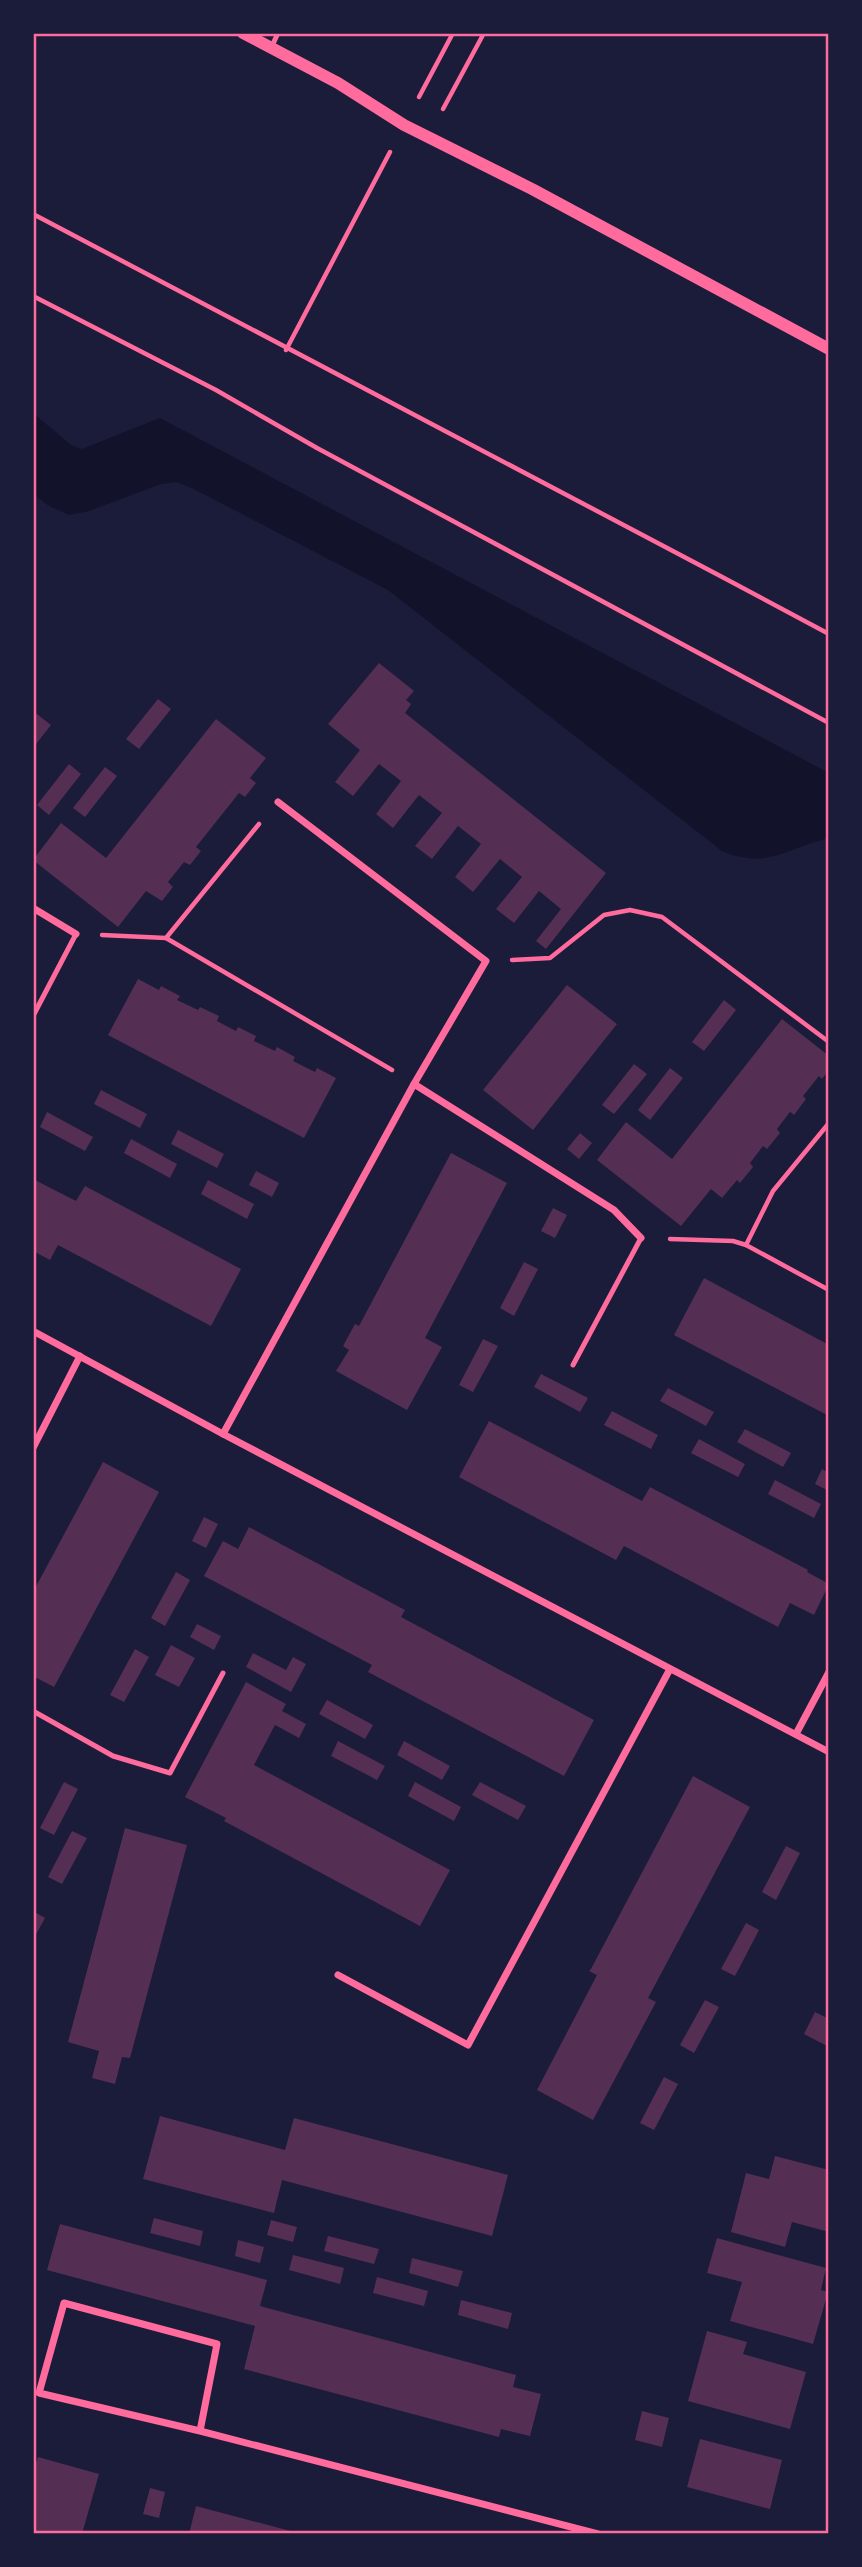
<svg xmlns="http://www.w3.org/2000/svg" width="862" height="2567" viewBox="0 0 862 2567" font-family="'Exo 2',sans-serif">
<rect width="100%" height="100%" fill="#1b1b3a"/>
<path fill="#12122b" d="M33,413L71,445L82,449L160,418L829,773V838C787,848 767,870 722,851L388,590L192,488L176,482L161,484L89,511L69,515L49,506L33,494Z"/>
<g fill="#542f53">
<path d="M379,663L414,691L406,700L411,704L405,713L606,873L546,949L536,941L561,909L539,891L514,923L496,909L522,877L500,859L473,892L455,877L481,844L458,826L432,859L415,846L442,813L419,795L393,828L376,814L401,781L379,764L353,796L335,782L360,750L328,724Z"/>
<path d="M158,699L171,709L139,749L126,739Z"/>
<path d="M33,711L51,725L33,748Z"/>
<path d="M216,719L266,758L250,778L256,783L245,797L239,793L196,847L201,851L190,865L184,862L168,882L173,887L162,901L146,891L118,927L33,860L61,823L106,858Z"/>
<path d="M69,764L81,774L49,815L37,805Z"/>
<path d="M105,767L117,776L85,817L73,808Z"/>
<path d="M138,979L159,990L161,986L180,996L177,1000L198,1010L200,1007L219,1016L217,1021L236,1031L238,1027L256,1036L254,1041L275,1051L277,1047L295,1057L293,1061L315,1072L317,1068L336,1078L304,1138L108,1035Z"/>
<path d="M567,985L617,1024L533,1130L483,1090Z"/>
<path d="M724,1000L736,1010L704,1051L692,1042Z"/>
<path d="M782,1019L829,1056V1070L822,1079L819,1076L803,1096L806,1099L794,1115L790,1112L777,1129L780,1133L767,1149L763,1146L750,1163L753,1167L740,1183L737,1180L722,1198L711,1189L681,1226L597,1160L626,1122L672,1159Z"/>
<path d="M634,1064L647,1074L614,1114L602,1105Z"/>
<path d="M670,1068L683,1078L650,1120L638,1110Z"/>
<path d="M101,1090L147,1114L140,1128L94,1104Z"/>
<path d="M47,1112L93,1137L85,1151L40,1127Z"/>
<path d="M178,1130L224,1154L217,1168L171,1144Z"/>
<path d="M580,1133L592,1143L579,1159L567,1149Z"/>
<path d="M131,1139L177,1164L170,1178L124,1153Z"/>
<path d="M451,1153L507,1183L425,1338L442,1347L407,1410L336,1371L349,1350L343,1346L355,1324L359,1326Z"/>
<path d="M256,1171L279,1183L272,1197L249,1185Z"/>
<path d="M33,1179L76,1201L85,1186L241,1269L211,1326L58,1245L50,1260L33,1251Z"/>
<path d="M208,1180L254,1204L247,1219L201,1194Z"/>
<path d="M553,1208L567,1215L555,1238L541,1231Z"/>
<path d="M524,1262L538,1269L514,1316L500,1308Z"/>
<path d="M704,1278L829,1345V1416L674,1335Z"/>
<path d="M483,1339L498,1346L473,1392L459,1385Z"/>
<path d="M541,1374L588,1398L580,1412L534,1387Z"/>
<path d="M668,1388L714,1412L706,1426L660,1401Z"/>
<path d="M612,1411L658,1435L651,1449L604,1425Z"/>
<path d="M489,1421L642,1501L650,1487L808,1570L807,1572L829,1584L814,1615L790,1603L778,1627L624,1546L616,1560L459,1477Z"/>
<path d="M745,1429L791,1453L783,1467L737,1442Z"/>
<path d="M699,1439L745,1464L738,1477L691,1453Z"/>
<path d="M103,1462L159,1492L54,1687L33,1676V1592Z"/>
<path d="M822,1469L829,1473V1491L815,1484Z"/>
<path d="M775,1480L821,1504L814,1518L768,1494Z"/>
<path d="M204,1517L218,1524L206,1548L192,1541Z"/>
<path d="M249,1527L405,1610L401,1617L594,1720L564,1776L368,1672L372,1665L204,1576L223,1541L238,1549Z"/>
<path d="M176,1572L190,1580L165,1626L151,1618Z"/>
<path d="M197,1624L221,1636L214,1650L190,1637Z"/>
<path d="M171,1645L195,1658L179,1687L155,1675Z"/>
<path d="M135,1649L149,1657L124,1702L110,1695Z"/>
<path d="M253,1653L286,1670L293,1657L306,1664L291,1692L246,1667Z"/>
<path d="M246,1682L286,1704L282,1711L306,1724L299,1738L275,1725L254,1765L450,1870L420,1926L224,1821L226,1818L185,1797Z"/>
<path d="M327,1700L373,1725L365,1739L319,1714Z"/>
<path d="M338,1741L385,1766L377,1780L331,1756Z"/>
<path d="M404,1741L450,1766L442,1780L397,1755Z"/>
<path d="M693,1776L750,1807L648,1998L656,2002L593,2120L537,2090L597,1975L589,1971L591,1969Z"/>
<path d="M64,1782L78,1789L54,1835L40,1828Z"/>
<path d="M415,1782L461,1807L454,1821L408,1796Z"/>
<path d="M480,1782L526,1806L518,1820L472,1795Z"/>
<path d="M125,1828L187,1845L130,2058L122,2057L115,2084L92,2078L99,2051L68,2042Z"/>
<path d="M72,1831L87,1838L62,1884L48,1877Z"/>
<path d="M786,1846L800,1853L776,1900L762,1892Z"/>
<path d="M33,1911L45,1918L33,1940Z"/>
<path d="M746,1923L759,1930L735,1976L721,1969Z"/>
<path d="M705,2000L719,2007L694,2053L680,2045Z"/>
<path d="M815,2012L829,2019V2047L804,2034Z"/>
<path d="M664,2077L678,2084L654,2130L640,2123Z"/>
<path d="M160,2116L285,2150L294,2118L508,2175L492,2236L282,2180L274,2213L143,2179Z"/>
<path d="M775,2156L829,2170V2232L792,2222L785,2247L731,2232L746,2173L769,2179Z"/>
<path d="M154,2218L203,2231L200,2246L150,2233Z"/>
<path d="M271,2220L297,2227L293,2242L267,2235Z"/>
<path d="M60,2224L267,2280L260,2306L516,2375L513,2387L541,2394L530,2436L501,2429L499,2437L244,2369L255,2326L47,2270Z"/>
<path d="M328,2236L379,2249L374,2264L324,2251Z"/>
<path d="M717,2238L826,2268L821,2290L828,2292L813,2344L730,2321L742,2282L707,2273Z"/>
<path d="M238,2240L264,2247L260,2263L235,2256Z"/>
<path d="M293,2255L344,2268L340,2284L289,2270Z"/>
<path d="M412,2258L463,2271L458,2287L409,2273Z"/>
<path d="M377,2277L428,2291L424,2306L373,2293Z"/>
<path d="M461,2300L512,2313L508,2329L458,2315Z"/>
<path d="M707,2331L747,2342L743,2354L806,2372L790,2429L688,2401Z"/>
<path d="M642,2411L669,2418L662,2447L635,2440Z"/>
<path d="M700,2439L782,2460L770,2509L687,2487Z"/>
<path d="M38,2457L99,2474L82,2534H33V2473Z"/>
<path d="M150,2488L165,2492L159,2518L143,2514Z"/>
<path d="M196,2506L298,2533L297,2534H189Z"/>
</g>
<g fill="none" stroke-linecap="round" stroke-linejoin="round">
<g stroke="#ff6b9d" stroke-width="4.5">
<path d="M419,97L453,33"/>
<path d="M443,109L484,33"/>
<path d="M33,214C298,356 565,492 829,634"/>
<path d="M33,296L216,390L317,448L829,723"/>
<path d="M286,350L390,152"/>
<path d="M102,935L166,938L259,824"/>
<path d="M166,938L392,1070"/>
<path d="M512,960L550,958L604,915L630,910L662,917L829,1042"/>
<path d="M670,1239L733,1241L746,1245L829,1290"/>
<path d="M746,1245L773,1191L829,1123"/>
</g>
<g stroke="#ff6b9d" stroke-width="5">
<path d="M272,46L278,33"/>
<path d="M33,1016L76,934"/>
<path d="M573,1365L641,1238"/>
<path d="M33,1711L113,1756L170,1773L223,1673"/>
</g>
<g stroke="#ff6b9d" stroke-width="7">
<path d="M33,908L76,934"/>
<path d="M414,1084L614,1210L641,1238"/>
<path d="M33,1331L223,1434L829,1752"/>
<path d="M223,1434L414,1084L486,961L278,802"/>
<path d="M33,1448L80,1356"/>
<path d="M796,1734L829,1672"/>
<path d="M338,1975L468,2045L670,1669"/>
<path d="M200,2431L217,2344L64,2303L39,2393L200,2431L598,2534"/>
</g>
<path stroke="#ff6b9d" stroke-width="12" d="M243,33L338,83L404,125L532,189L829,349"/>
</g>
<rect width="862" height="2567" fill="none" stroke="#1b1b3a" stroke-width="70"/>
<rect x="35" y="35" width="792" height="2497" fill="none" stroke="#ff6b9d" stroke-width="2.5"/>
</svg>
